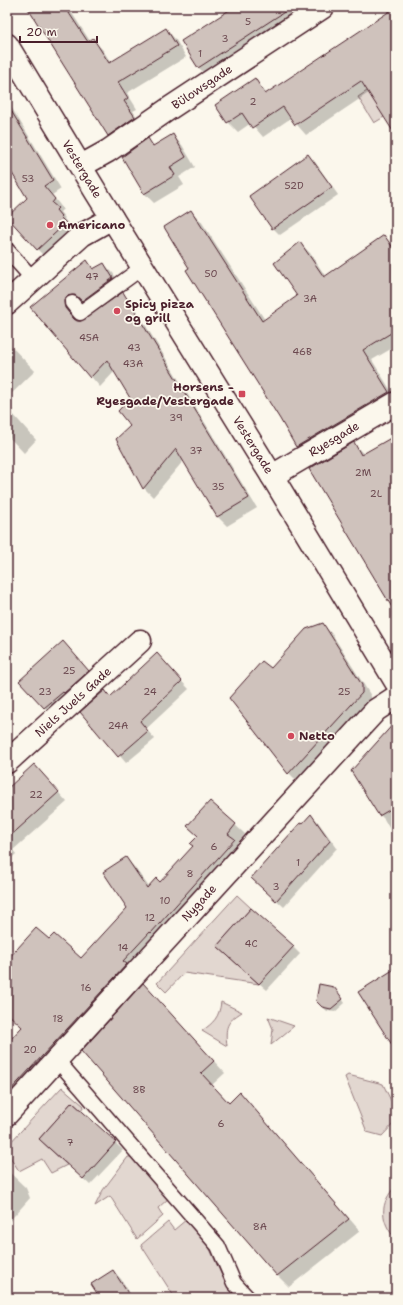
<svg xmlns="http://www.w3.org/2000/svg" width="403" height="1305" viewBox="0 0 403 1305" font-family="'Shantell Sans',sans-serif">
<rect width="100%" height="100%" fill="#fbf7ec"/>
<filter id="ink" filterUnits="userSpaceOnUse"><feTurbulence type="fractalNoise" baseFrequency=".025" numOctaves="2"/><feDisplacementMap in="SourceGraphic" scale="8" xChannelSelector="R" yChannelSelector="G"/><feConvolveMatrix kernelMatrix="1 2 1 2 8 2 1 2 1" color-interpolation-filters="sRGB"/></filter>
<g filter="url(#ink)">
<g fill="#e2d7d0" stroke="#967b7e">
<path d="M376,85L384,117L374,123L358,97Z"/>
<path d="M237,895L251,908L217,946L259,984L184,973L166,992L157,983Z"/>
<path d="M221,1002L242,1012C226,1022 225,1027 227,1046L202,1031C214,1022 219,1018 221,1002Z"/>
<path d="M268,1017L294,1026L271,1045L273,1029Z"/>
<path d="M348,1075L383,1084L396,1111V1121L382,1136L367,1132L345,1077Z"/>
<path d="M62,1087L84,1106L81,1110L72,1102L39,1139L67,1165L51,1173L42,1159L19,1171L7,1152V1146Z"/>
<path d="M128,1157H134L169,1198L158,1208L163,1216L137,1239L110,1196L95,1206L103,1190Z"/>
<path d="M396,1186V1239C380,1222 379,1203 396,1186Z"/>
<path d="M187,1219L209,1247L222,1276L241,1298H175L141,1245L168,1222L174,1230Z"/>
</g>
<g fill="#0003">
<path d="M28,7H68L90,41L93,40L103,50L111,63L166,29L176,40L186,57L127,93L137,109L133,111L144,128L119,145L109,135Z"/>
<path d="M235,7H312L207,76L198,67Z"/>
<path d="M396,8V133L370,92L306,135L291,118L263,137L251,123L238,132L228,122L254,79L267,94Z"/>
<path d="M7,100L61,189L52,195L63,209L60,212L65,218L64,219L69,225L68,226L74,232L46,258L37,249L28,198L13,173L10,175L7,173Z"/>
<path d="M173,136L182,145L195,167L179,177L184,185L154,203L145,194L123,157L148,140L155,146Z"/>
<path d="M308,155L315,162L338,195L280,235L273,228Z"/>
<path d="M191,211L201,221L265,320L298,296L300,243L310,253L326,277L384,236L396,249V346L372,360L396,399L307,457L297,447L190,269Z"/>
<path d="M87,261L95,269L104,264L113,273L122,288L73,315L75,319L77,321L82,322L122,294L132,303L257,508L227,526L218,517L184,460L153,497L144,488L132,426V398L115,371L100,387L32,308Z"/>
<path d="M7,342L35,371L7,398Z"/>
<path d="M7,404L13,410L11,412L36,440L24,453L7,435Z"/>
<path d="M396,435V612L353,444L364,454Z"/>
<path d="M322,624L332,634L371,696V703L298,782L289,773L231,698L271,669Z"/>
<path d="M70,650L95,678L52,715L21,681Z"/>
<path d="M163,662L189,689L146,729L155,739L126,763L82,712L105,691L111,698Z"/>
<path d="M396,736V840L384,819L380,815Z"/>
<path d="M43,775L67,802L13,850L16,854L7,862V790Z"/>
<path d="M210,802L245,834L237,843L244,850L7,1115V1045L23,1027L7,1013V967L49,941L81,959L128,908L126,858L135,868L149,887L160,883L194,846L198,836L188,826Z"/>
<path d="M311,815L318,822L337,848L284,907L259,884L302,826Z"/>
<path d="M293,947L300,954L267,990L225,953Z"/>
<path d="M144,985L225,1073L212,1085L229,1104L251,1105L360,1231L289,1287L278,1276L83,1051Z"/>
<path d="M337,992L345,1003L335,1012L327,1011L323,1007Z"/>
<path d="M72,1104L123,1150L90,1185L47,1146Z"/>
<path d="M7,1170L26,1188L30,1198L7,1224Z"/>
<path d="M113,1271L121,1279L133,1298H102Z"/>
</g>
<g fill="#cfc2bc" stroke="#4a1f2b">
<path d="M27,7H65L88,42L93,38L109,63L166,28L177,46L118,82L128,98L124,101L135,117L108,136Z"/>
<path d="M234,7H292L198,68L181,41Z"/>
<path d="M396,7V136L361,81L295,125L283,107L252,128L242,113L227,123L215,105L255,78L265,94Z"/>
<path d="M7,104L53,180L44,186L55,199L52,203L58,208L56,210L61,216L60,217L66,223L37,250L7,217L27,198L7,165Z"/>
<path d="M173,134L186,157L170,167L175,175L144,194L122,157L148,138L153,146Z"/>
<path d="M308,154L332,187L272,229L249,196Z"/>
<path d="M191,210L262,321L297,296L274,263L300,242L324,277L384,235L396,252V330L363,350L389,392L296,447L280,419L186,270L189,268L164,227Z"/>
<path d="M87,260L93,269L104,263L113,278L82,301L75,295L67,296L64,300L65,308L74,319L77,321H81L123,292L249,498L217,517L176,449L143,489L116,439L130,426L118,411L130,398L107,360L90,378L30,307Z"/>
<path d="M396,435V614L309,469L354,442L361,455Z"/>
<path d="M323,623L362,685V693L288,774L229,698L262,661L271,668L306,629Z"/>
<path d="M63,641L89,671L64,693L63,692L44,708L19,681Z"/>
<path d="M157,653L182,681L140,721L148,731L118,757L80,712L105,690L110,697Z"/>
<path d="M396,721V806L379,816L351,771Z"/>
<path d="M34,764L59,792L7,839V789Z"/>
<path d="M210,801L236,824L228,834L235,839L151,933L150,932L123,961L127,964L7,1094V1043L22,1027L7,1013V960L36,928L49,939L54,934L81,958L127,908L103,872L126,857L147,888L156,878L160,882L193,846L190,844L198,836L187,826Z"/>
<path d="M311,814L330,841L276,901L251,878L300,823L302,824Z"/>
<path d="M251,908L294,946L259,984L217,946Z"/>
<path d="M396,968V1051L358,992Z"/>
<path d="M143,983L214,1061L201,1073L229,1103L240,1092L349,1219L277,1276L81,1051Z"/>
<path d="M319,984L334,987L343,999L331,1009L322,1007L316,1001Z"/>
<path d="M72,1102L116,1142L83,1179L39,1139Z"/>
<path d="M113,1270L131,1298H100L91,1284Z"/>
</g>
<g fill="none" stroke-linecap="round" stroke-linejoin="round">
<g stroke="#4a1f2b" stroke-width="17">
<g id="lane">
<path d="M7,250L33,279"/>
<path d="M72,303L80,313L143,267"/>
<path d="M57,1060L218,1246L234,1283L248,1298"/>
</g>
</g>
<g stroke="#4a1f2b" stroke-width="25">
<g id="street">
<path d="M81,166L108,151L170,108L323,7"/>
<path d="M7,303L82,235L112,218"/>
<path d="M272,476L396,403"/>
<path d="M7,762L140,641"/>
<path d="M7,1114L376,710L396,697"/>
</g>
</g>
<g stroke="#4a1f2b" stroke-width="25">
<path id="secondary" d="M7,45L96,192L272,476L396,682"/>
</g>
<use href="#lane" stroke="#fbf7ec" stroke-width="14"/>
<use href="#street" stroke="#fbf7ec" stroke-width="22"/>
<use href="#secondary" stroke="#fbf7ec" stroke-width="22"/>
</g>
</g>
<g fill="#d1495b" stroke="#fbf7ec" stroke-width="1.5">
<circle cx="50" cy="225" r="4"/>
<circle cx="117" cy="311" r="4"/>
<rect x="238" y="390" width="8" height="8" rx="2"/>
<circle cx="291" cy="736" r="4"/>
</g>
<g text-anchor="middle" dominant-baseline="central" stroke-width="3.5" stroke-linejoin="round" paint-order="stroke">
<g font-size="10" fill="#6b484f">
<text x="248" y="21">5</text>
<text x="225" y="38">3</text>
<text x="200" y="53">1</text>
<text x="253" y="101">2</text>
<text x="28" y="178">53</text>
<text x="294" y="185">52D</text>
<text x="211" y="273">50</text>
<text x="92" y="276">47</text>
<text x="310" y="298">3A</text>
<text x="89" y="337">45A</text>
<text x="134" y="347">43</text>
<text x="302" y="351">46B</text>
<text x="133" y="363">43A</text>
<text x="176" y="417">39</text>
<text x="196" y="450">37</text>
<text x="363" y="472">2M</text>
<text x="218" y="486">35</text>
<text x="376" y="493">2L</text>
<text x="69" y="670">25</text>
<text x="45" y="691">23</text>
<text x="150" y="691">24</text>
<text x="344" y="691">25</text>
<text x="118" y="725">24A</text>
<text x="36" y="794">22</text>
<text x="214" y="846">6</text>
<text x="298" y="862">1</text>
<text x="190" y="873">8</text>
<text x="276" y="886">3</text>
<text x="165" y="900">10</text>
<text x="150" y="917">12</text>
<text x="251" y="943">4C</text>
<text x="123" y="947">14</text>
<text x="86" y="987">16</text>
<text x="58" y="1018">18</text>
<text x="30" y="1049">20</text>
<text x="139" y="1089">8B</text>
<text x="221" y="1123">6</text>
<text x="70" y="1142">7</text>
<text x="260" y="1226">8A</text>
</g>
<g font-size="12" fill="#4a1f2b" stroke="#fbf7ec">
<text transform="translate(202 87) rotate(-34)">Bülowsgade</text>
<text transform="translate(82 169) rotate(59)">Vestergade</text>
<text transform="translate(334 439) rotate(-31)">Ryesgade</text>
<text transform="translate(253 445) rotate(58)">Vestergade</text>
<text transform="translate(73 702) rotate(-42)">Niels Juels Gade</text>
<text transform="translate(199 903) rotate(-48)">Nygade</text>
</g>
<g font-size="12" font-weight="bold" fill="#4a1f2b" stroke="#fbf7ec" text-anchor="start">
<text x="58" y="225">Americano</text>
<text x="125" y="304">Spicy pizza<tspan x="125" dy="14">og grill</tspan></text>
<text x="234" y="387" text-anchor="end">Horsens -<tspan x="234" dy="14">Ryesgade/Vestergade</tspan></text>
<text x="299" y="736">Netto</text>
</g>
</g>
<rect width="403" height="1305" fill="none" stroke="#fbf7ec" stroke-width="24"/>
<rect x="12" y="12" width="379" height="1281" fill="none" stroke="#4a1f2b" stroke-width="1.5" filter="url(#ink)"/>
<path d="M20 36v6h77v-6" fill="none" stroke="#4a1f2b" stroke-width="2"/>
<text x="26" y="36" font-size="12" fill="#4a1f2b" stroke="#fbf7ec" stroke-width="3" paint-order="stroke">20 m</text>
</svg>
